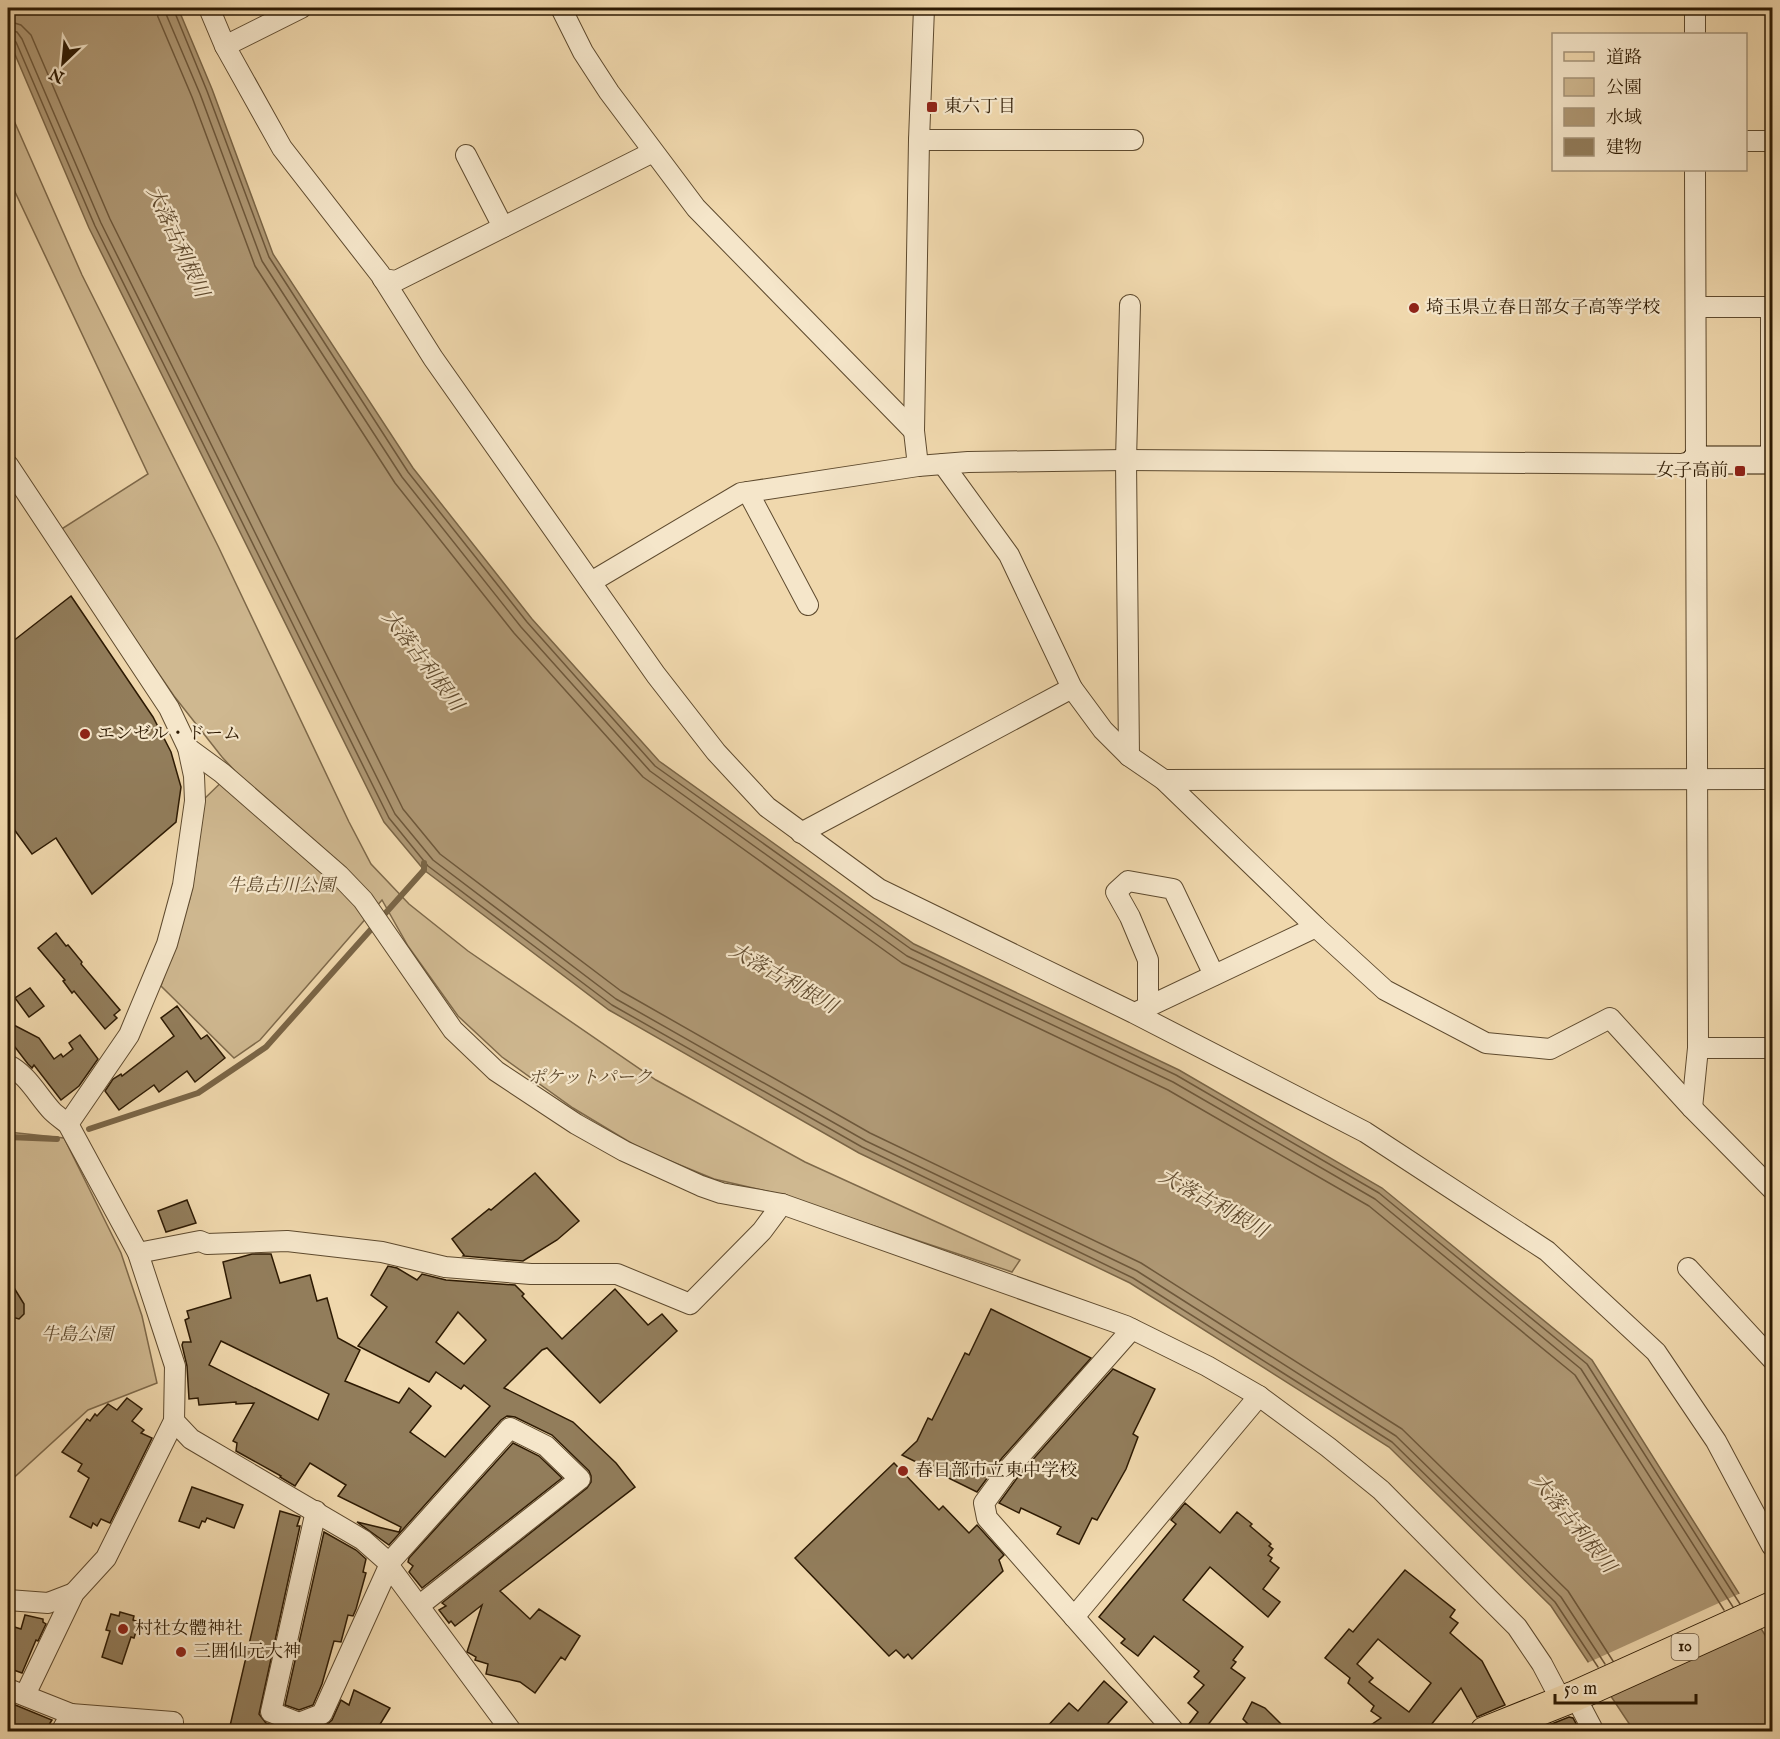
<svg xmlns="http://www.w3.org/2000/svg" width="1780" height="1739" viewBox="0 0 1780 1739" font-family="'IM FELL English','Noto Serif JP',serif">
<rect width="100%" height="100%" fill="#f0d8ad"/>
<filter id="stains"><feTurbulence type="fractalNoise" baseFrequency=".00333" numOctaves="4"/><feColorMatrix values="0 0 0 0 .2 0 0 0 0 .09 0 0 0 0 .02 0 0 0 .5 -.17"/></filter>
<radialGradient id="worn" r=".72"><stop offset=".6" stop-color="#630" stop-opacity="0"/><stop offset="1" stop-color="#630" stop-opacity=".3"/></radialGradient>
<g fill="#cfb890" stroke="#7e694a" stroke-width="1.5">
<path d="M8,107L82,275L218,546L349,822L371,864L409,904L468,951L656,1080L805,1162L1020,1260L1012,1272L775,1193L714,1179L641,1149L573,1108L502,1057L458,1016L408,946L382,900L260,1040L234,1058L161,986L190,898L198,853L202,801L234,770L222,757L174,696L60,530L148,474L8,177Z"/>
<path d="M8,1132L64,1138L121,1253L142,1316L157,1383L88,1410L8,1483Z"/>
</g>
<path fill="#ae9773" stroke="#7a6546" stroke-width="1.5" d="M8,8H178L212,89L273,254L413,468L532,619L659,761L914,944L1179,1070L1382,1188L1592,1360L1772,1646V1731H1634L1551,1606L1389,1447L1130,1283L859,1153L609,1010L424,870L384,822L89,228L8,38Z"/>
<path fill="#f0d8ad" d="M1743,1592L1762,1623L1604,1693L1585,1664Z"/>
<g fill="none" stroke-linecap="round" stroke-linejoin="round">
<g stroke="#6e583b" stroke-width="1.5">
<path d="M156,8L158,17L192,97L255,266L395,483L514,633L643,777L902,963L1168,1090L1369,1206L1575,1375L1724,1610"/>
<path d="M165,8L166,14L200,94L262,261L402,477L521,627L650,771L907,956L1173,1082L1375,1199L1581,1369L1733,1607"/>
<path d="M173,8L207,91L269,257L408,472L527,622L655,766L911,949L1176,1075L1379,1193L1587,1364L1740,1604"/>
<path d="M8,21L21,25L31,35L110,219L403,809L440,854L621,991L870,1133L1141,1263L1402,1429L1568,1591L1613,1661"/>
<path d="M8,30L17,32L22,39L101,223L395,814L433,860L616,999L866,1141L1137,1271L1396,1436L1561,1597L1605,1664"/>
<path d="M8,38L12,39L16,42L95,226L389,818L428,866L612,1005L862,1147L1133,1278L1392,1442L1555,1602L1598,1667"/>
</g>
<g stroke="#7a6546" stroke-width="6">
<path d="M89,1129L198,1093L266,1047L424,870V863"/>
<path d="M8,1137L57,1139"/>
</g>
</g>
<g fill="#927d5b" stroke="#2d1a03" stroke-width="1.5" fill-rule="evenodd">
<path d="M71,596L153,717L171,752L181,787L176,822L92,894L56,838L32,854L8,821V645Z"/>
<path d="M56,933L66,946L68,945L82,962L81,964L120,1010L114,1015L117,1018L105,1029L74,991L72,993L63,981L65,980L38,948Z"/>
<path d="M30,988L44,1006L29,1017L15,998Z"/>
<path d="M177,1006L201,1039L207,1035L225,1058L195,1082L187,1071L159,1092L154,1085L119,1110L105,1091L113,1079L121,1074L122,1076L174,1036L161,1018Z"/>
<path d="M8,1022L39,1038L54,1059L61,1054L63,1057L73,1049L69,1043L80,1035L98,1059L79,1086L61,1100L34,1065L32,1068L28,1064L8,1038Z"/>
<path d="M535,1173L579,1221L557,1240L523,1261L463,1256L464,1255L452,1239L489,1209L491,1210Z"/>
<path d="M187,1200L196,1223L166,1232L158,1211Z"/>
<path d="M252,1254H271L280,1283L310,1275L317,1301L327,1298L338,1338L360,1350L345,1381L399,1403L409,1388L431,1406L410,1432L445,1457L490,1406L464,1385L461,1389L436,1372L429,1382L358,1346L387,1307L371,1295L388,1266L397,1268L417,1280L422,1274L446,1280L515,1285L524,1294L522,1296L562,1339L615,1289L648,1325L662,1314L677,1331L600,1403L547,1348L542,1350L504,1388L573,1422L616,1463L635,1487L500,1591L530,1619L539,1609L580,1636L565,1660L561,1657L535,1693L520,1682L486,1674L488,1664L475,1660L476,1657L467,1652L482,1605L455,1626L451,1621L449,1623L439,1610L446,1606L442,1603L587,1488L591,1482V1476L589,1471L552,1435L515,1417L507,1416L501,1420L389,1545L357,1522L399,1532L401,1527L338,1496L346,1485L310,1463L295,1486L280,1477L281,1476L236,1451L237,1443L233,1441L254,1403L236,1404V1402L199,1405L198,1398L189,1399L187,1366L182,1345L183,1342H191L185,1320L189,1318L187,1311L231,1298L223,1262ZM458,1312L486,1340L464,1364L436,1342ZM221,1341L329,1394L318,1420L209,1365Z"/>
<path d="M8,1278L24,1304V1314L19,1319L8,1316Z"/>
<path d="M991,1309L1091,1358L1002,1458L977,1492L902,1455L917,1441L928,1418L932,1420L965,1353L969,1355Z"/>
<path d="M1113,1369L1155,1389L1133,1434L1138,1437L1126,1469L1097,1520L1092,1518L1079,1544L1057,1534L1061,1527L1021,1508L1019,1513L999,1503L1020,1474Z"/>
<path d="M127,1398L142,1409L132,1421L144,1430L141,1433L152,1438L110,1523L101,1519L97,1526L93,1523L91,1528L70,1517L89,1478L78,1471L82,1464L62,1452L87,1419L90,1421L95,1414L97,1416L108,1404L117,1410Z"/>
<path d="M513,1443L539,1456L562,1478L422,1588L409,1572L413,1566L408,1562L409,1558Z"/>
<path d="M894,1463L939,1510L943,1506L969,1533L977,1525L1004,1555L999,1560L1003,1571L912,1659L908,1654L904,1658L896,1650L889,1656L795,1558Z"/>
<path d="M192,1487L243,1505L234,1528L207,1518L205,1522L202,1521L199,1528L179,1521Z"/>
<path d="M1185,1503L1220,1533L1237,1512L1252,1524L1250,1526L1271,1544L1269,1546L1273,1549L1268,1555L1272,1558L1270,1561L1279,1568L1263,1589L1280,1602L1268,1617L1210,1567L1183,1600L1243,1647L1233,1660L1236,1662L1231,1668L1245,1678L1203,1731H1187L1186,1728L1198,1712L1188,1703L1204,1685L1194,1677L1199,1671L1154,1636L1138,1656L1121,1643L1125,1639L1099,1617L1176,1524L1171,1520Z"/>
<path d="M280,1511L300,1517L297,1526H300L259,1714L266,1723L288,1731H256L230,1726Z"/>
<path d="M324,1532L356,1550L366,1559L363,1572L366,1573L356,1609L353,1616L348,1615L341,1642L334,1641L322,1684L313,1705L299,1710L285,1705Z"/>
<path d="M1405,1570L1455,1610L1450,1617L1458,1623L1450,1633L1482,1661L1505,1705L1477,1717L1461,1688L1426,1731H1362L1381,1718L1371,1711L1374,1706L1348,1683L1350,1678L1325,1658L1349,1629L1353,1632ZM1378,1639L1431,1683L1409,1712L1369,1682L1373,1678L1357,1664Z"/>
<path d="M120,1612L134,1616L133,1620L139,1622L134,1638L131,1637L122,1664L102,1657L110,1631L106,1630L111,1614L119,1616Z"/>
<path d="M25,1615L43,1619V1622L46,1624L38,1641L36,1640L22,1673L8,1668L14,1643L8,1642V1625L21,1629Z"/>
<path d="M1104,1681L1127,1702L1101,1731H1043L1069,1703L1078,1711Z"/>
<path d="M354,1690L390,1708L376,1731H310L326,1725L332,1720L341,1700L349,1705Z"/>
<path d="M8,1702L52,1720L45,1731H8Z"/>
<path d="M1252,1702L1265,1708L1288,1731H1255L1243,1719Z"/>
<path d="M1569,1717L1573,1718L1580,1731H1534Z"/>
</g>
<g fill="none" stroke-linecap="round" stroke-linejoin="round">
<g stroke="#5e4a2e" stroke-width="22">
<g id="street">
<path d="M209,8L225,46L282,148L380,274L433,358L656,675L716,752L767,807L879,889L1134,1013L1365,1132L1547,1251L1656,1352L1716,1441L1772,1546"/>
<path d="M561,8L583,52L609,92L696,208L914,431"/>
<path d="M1695,34V8"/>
<path d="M225,46L301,8"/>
<path d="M919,140H1133"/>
<path d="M1746,141H1772"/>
<path d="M466,155L503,227"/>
<path d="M383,279L396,281L653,152"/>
<path d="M1696,307H1771V460"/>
<path d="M943,464L1009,555L1072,688L1103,730L1129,756L1164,780L1316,927L1385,990L1486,1043L1550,1049L1610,1018L1692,1108L1772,1189"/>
<path d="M8,465L169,708L188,748L194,776L195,801L183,885L167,944L129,1035L68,1124"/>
<path d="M918,466L914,431L919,140L924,8"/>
<path d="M748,492L808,605"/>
<path d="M591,582L741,493L918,466L968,462L1126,460L1682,464L1696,460"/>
<path d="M188,748L222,773L339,875L363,900L453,1030L496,1071L576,1124L624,1151L701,1186L721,1193L782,1204L1126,1326L1207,1366L1259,1396L1328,1447L1381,1490L1488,1598L1517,1627L1542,1664L1562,1702"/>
<path d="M1129,756L1126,460L1130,305"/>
<path d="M1164,780L1772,779"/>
<path d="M801,833L1072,688"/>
<path d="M1148,1007V960L1130,917L1116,892L1128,881L1173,889L1214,975"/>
<path d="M1139,1011L1316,927"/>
<path d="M1698,1048H1772"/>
<path d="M8,1065C27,1074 38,1096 52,1111C57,1116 63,1120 68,1124L138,1253L175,1366L174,1421L106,1558L74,1593L25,1695"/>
<path d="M1692,1108L1698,1048L1695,170"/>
<path d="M138,1253L200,1241L207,1244L287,1241L382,1252L445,1267L531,1274H617L690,1304L762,1231L782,1204"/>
<path d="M1688,1268L1772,1359"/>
<path d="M1132,1329L1011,1466L984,1503L987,1518L1175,1732"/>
<path d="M174,1421L191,1439L363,1540L389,1563V1566L512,1732"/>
<path d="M316,1511L271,1712L299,1723L322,1714L389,1566"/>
<path d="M389,1563L510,1428L546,1446L580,1479L420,1605"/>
<path d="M8,1600L48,1603L74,1593"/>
<path d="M1074,1617L1259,1396"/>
<path d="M8,1689L71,1714"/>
<path d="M1575,1696L1594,1732"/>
<path d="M61,1732L71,1714L173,1722L168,1732"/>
</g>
</g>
<g stroke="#2d1a03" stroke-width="29">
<path id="secondary" d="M1696,460H1772"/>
</g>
<g stroke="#2d1a03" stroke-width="32">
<path id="primary" d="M1485,1732L1575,1696L1772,1607"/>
</g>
<use href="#street" stroke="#f5e6ca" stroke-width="20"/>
<use href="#secondary" stroke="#f5e6ca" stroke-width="27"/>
<use href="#primary" stroke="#f0d8ad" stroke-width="30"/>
</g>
<g fill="#8f2418" stroke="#f5e6ca" stroke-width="2">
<rect x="926" y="101" width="12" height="12" rx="3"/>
<circle cx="1414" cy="308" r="6"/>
<rect x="1734" y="465" width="12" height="12" rx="3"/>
<circle cx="85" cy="734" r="6"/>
<circle cx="903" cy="1471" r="6"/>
<circle cx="123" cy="1629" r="6"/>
<circle cx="181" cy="1652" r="6"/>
</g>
<g text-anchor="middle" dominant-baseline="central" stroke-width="4.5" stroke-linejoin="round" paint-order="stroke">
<rect fill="#f5e6ca" stroke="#69573f" stroke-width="1.5" x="1671.5" y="1634" width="27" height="26" rx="4.5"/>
<g font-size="16" font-weight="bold" fill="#2d1a03">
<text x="1685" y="1647">10</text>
</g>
<g font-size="18" fill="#2d1a03" stroke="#f5e6ca" text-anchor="start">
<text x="944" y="107">東六丁目</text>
<text x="1426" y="308">埼玉県立春日部女子高等学校</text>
<text x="1728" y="471" text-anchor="end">女子高前</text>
<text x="97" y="734">エンゼル・ドーム</text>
<text x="915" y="1471">春日部市立東中学校</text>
<text x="135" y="1629">村社女體神社</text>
<text x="193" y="1652">三囲仙元大神</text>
</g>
<g font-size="18" font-style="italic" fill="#5e492d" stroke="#f5e6ca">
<text x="281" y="886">牛島古川公園</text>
<text x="590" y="1078">ポケットパーク</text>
<text x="77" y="1335">牛島公園</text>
</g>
<g font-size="20" font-style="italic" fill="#614c30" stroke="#f5e6ca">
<text transform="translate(177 242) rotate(65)">大落古利根川</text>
<text transform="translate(422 661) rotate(53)">大落古利根川</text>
<text transform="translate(783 979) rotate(30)">大落古利根川</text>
<text transform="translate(1213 1204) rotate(29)">大落古利根川</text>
<text transform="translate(1573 1524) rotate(51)">大落古利根川</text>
</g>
</g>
<rect width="1780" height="1739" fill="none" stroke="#f0d8ad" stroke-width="30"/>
<rect x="9" y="9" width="1762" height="1721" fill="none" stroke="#2d1a03" stroke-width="3"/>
<rect x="15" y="15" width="1750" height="1709" fill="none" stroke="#2d1a03" stroke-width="1.5"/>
<rect x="1552" y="33" width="195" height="138" fill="#f5e6ca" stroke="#a5947a" stroke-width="1.5"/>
<rect x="1564" y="52" width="30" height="9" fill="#f0d8ad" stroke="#a5947a" stroke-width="1.5"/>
<text x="1606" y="63" font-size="18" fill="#2d1a03">道路</text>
<rect x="1564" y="78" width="30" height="18" fill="#cfb890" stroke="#a5947a" stroke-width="1.5"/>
<text x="1606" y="93" font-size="18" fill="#2d1a03">公園</text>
<rect x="1564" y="108" width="30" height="18" fill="#ae9773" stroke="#a5947a" stroke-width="1.5"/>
<text x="1606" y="123" font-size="18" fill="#2d1a03">水域</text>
<rect x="1564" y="138" width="30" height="18" fill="#927d5b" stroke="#a5947a" stroke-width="1.5"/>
<text x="1606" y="153" font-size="18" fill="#2d1a03">建物</text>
<g transform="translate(63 63) rotate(206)" stroke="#f5e6ca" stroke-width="4.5" paint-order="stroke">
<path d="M0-4.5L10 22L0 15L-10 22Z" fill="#2d1a03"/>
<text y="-9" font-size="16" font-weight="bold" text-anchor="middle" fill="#2d1a03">N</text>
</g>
<path d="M1555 1694v9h141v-9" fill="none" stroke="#2d1a03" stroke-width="3"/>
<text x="1564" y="1694" font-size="18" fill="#2d1a03" stroke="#f5e6ca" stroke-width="4.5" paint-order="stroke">50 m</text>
<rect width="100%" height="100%" filter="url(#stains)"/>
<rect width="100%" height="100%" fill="url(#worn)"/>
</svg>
